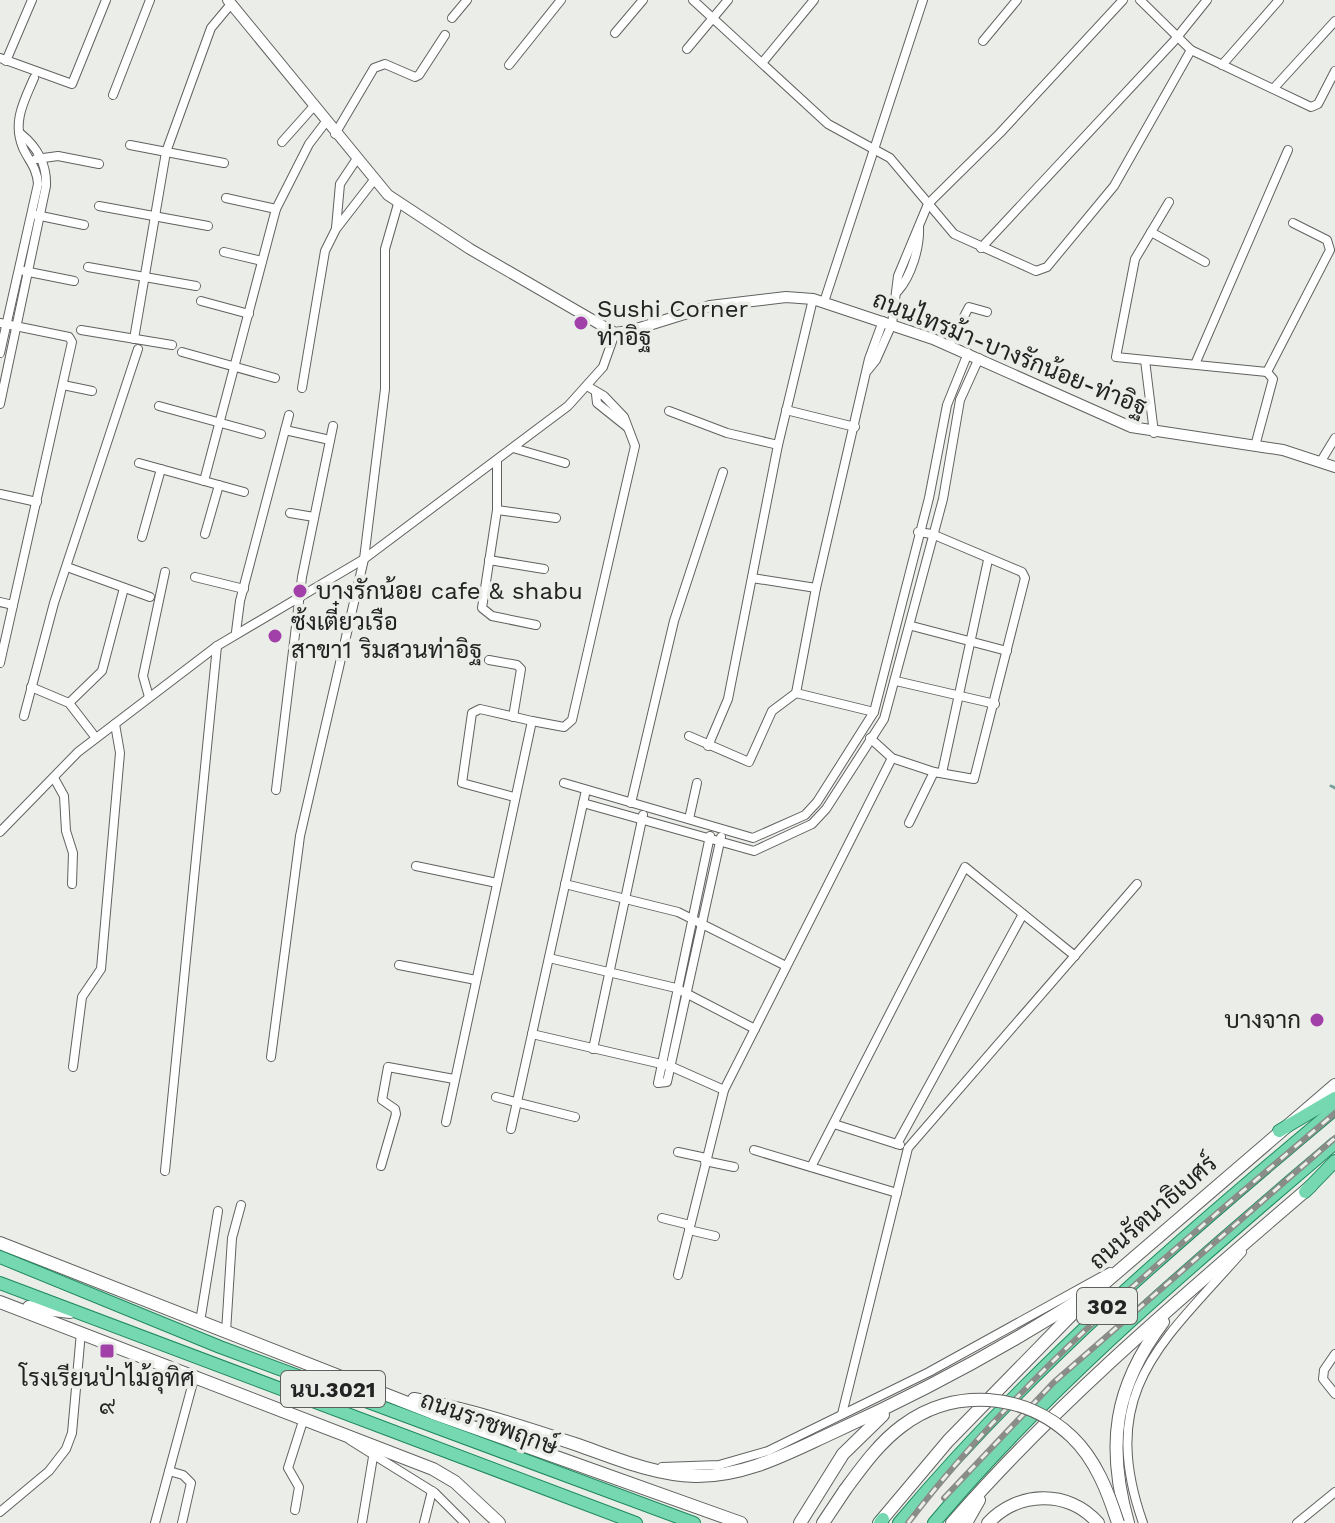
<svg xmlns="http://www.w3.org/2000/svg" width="1335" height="1523" viewBox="0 0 1335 1523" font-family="'Work Sans',Sarabun,sans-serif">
<rect width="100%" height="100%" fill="#ebede9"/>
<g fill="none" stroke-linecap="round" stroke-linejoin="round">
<path stroke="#77a09d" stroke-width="3" d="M1331,786L1335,788"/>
<g stroke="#60625f" stroke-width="10">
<g id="minor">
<path d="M693,0L828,124L890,158L954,234L1036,271L1047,267L1114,186L1191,50"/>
<path d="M1140,0L1191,50L1311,107L1318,104L1335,71"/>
<path d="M452,18L467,0"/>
<path d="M615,33L643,0"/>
<path d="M983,41L1017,0"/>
<path d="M687,49L728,0"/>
<path d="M0,58L72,84L106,0"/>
<path d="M6,61L32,0"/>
<path d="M762,63L814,0"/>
<path d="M509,65L561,0"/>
<path d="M1222,65L1279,0"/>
<path d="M1274,88L1335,21"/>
<path d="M113,95L150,0"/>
<path d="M335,134L374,68L385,64L415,77L419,75L445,35"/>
<path d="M282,142L314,106"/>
<path d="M130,145L224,163"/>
<path d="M36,159L58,156L99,164"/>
<path d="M226,198L276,209"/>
<path d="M1169,202L1135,259L1116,357L1267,372"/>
<path d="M99,206L208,226"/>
<path d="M36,215L84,225"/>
<path d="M336,228L340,184L356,160"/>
<path d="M1151,232L1205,262"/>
<path d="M981,248L1174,41L1207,0"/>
<path d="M224,252L262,261"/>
<path d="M88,267L196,286"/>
<path d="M24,271L74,281"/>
<path d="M898,291C911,276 920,248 919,227"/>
<path d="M201,301L249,314"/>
<path d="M824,302L923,0"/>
<path d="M0,323L69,337L72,342L0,663"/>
<path d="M81,330L172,345"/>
<path d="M134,339L166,152L211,28L231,4"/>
<path d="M949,345L969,307L987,312"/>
<path d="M182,352L275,378"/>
<path d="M0,353L38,184C37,168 29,161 23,148C12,122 24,101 34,78"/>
<path d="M1145,360L1154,433"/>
<path d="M1196,362L1288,150"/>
<path d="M868,370L876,360L892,324L898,276L928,204L1000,133L1123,0"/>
<path d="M1267,372L1330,250L1327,240L1293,223"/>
<path d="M63,385L92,391"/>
<path d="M302,388L325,251L336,229L374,180"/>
<path d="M596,394L597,403L627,427"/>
<path d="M0,404L46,186C47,165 37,147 21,134"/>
<path d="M159,406L261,434"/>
<path d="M786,410L855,427"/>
<path d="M669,411L727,433L778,445"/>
<path d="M285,430L330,440"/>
<path d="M1255,446L1273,379L1267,372"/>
<path d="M513,448L565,463"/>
<path d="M497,461V510L482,608L492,616L536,625"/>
<path d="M1321,461L1335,438"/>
<path d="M139,463L244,492"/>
<path d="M204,481L276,209L309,144L325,123"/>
<path d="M0,494L37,502"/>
<path d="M497,510L556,518"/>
<path d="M290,513L314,517"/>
<path d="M205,534L219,485"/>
<path d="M142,537L161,469"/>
<path d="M489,560L544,569"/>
<path d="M67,567L150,597"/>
<path d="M195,577L244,589"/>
<path d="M752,578L816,588"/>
<path d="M0,602L13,605"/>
<path d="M912,626L1007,651"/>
<path d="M236,632L240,601L289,415"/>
<path d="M489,660L517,665L521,669L513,717"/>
<path d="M896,681L995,704"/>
<path d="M31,687L69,703L96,738"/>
<path d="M796,693L874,712"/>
<path d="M149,697L143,676L165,572"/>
<path d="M69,703L102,671L124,588"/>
<path d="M24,716L54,603L138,349"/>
<path d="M689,736L749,762L772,711L796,693L816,588L869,359L883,321"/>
<path d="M870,738L892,758L934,772L974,779L1025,578L1022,572L932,534L918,532"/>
<path d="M708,746L728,699L778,445L813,299"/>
<path d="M942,773L988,560"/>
<path d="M54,778L64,796L66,831L73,853L72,884"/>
<path d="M564,783L753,838L805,815L817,802L874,712L929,498L947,405L968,353"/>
<path d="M276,790L302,577L333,426"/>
<path d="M514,797L462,783L472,713L480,709L532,721"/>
<path d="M583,803L754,851L812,824L826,809L884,719L943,499L960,400L979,358"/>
<path d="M631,803L674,621L723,472"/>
<path d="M689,819L697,783"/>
<path d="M909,823L934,772"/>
<path d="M0,832L78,752L217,646L364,559L568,406L603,367L615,333"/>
<path d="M710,836L658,1083L667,1082L721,837"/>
<path d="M416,866L497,883"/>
<path d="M565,884L678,912L786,966"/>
<path d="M549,958L676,988L755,1029"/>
<path d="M399,965L476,980"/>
<path d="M532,1034L670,1066L724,1090"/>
<path d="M593,1049L643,815"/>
<path d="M271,1057L300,836L364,559L385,389V249L398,204"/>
<path d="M73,1067L82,997L101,969L120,753L115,724"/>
<path d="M496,1097L575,1117"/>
<path d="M446,1122L532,721L564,727L572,720L635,446L624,417L604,396L587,386"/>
<path d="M834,1124L900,1145"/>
<path d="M511,1129L586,790"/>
<path d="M897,1144L1023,914"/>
<path d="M754,1150L897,1193"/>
<path d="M678,1152L706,1158"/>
<path d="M705,1161L734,1167"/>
<path d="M381,1166L396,1114L395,1109L382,1100L388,1067L454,1079"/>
<path d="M811,1167L965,867L1075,956"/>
<path d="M165,1171L217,646"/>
<path d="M662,1218L690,1225"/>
<path d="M689,1230L715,1236"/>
<path d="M678,1275L724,1090L892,758"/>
<path d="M200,1322L218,1211"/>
<path d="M226,1332L232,1238L241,1205"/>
<path d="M1335,1354L1324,1370L1323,1379L1335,1394"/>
<path d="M842,1414L908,1148L1137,884"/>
<path d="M350,1440L435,1493L465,1523"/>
<path d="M662,1467L719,1465L768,1451L929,1372L1110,1272"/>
<path d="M169,1471L183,1475L191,1483L182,1523"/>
<path d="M295,1510L299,1487L288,1468L304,1418"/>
<path d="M0,1512L49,1471L66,1449L72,1433L81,1332"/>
<path d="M155,1523L195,1375"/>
<path d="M362,1523L373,1457"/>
<path d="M424,1523L432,1491"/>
<path d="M1143,1523C1096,1390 1163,1342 1242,1252"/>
<path d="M1297,1523L1335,1492"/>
</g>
</g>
<g stroke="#60625f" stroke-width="12">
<path id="tertiary" d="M228,0L388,195L470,249L615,333L630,331L710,306L786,297L813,299L933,339L1131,427L1283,450L1335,467"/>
</g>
<g stroke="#60625f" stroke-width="14">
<g id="secondary">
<path d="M0,1243L433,1413L741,1523"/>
<path d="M1100,1287L1335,1085"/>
<path d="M0,1302L433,1469L455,1482L499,1523"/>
<path d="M29,1307L70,1312"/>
<path d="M414,1399C469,1409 524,1427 578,1445C615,1458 654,1475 695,1476C745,1477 788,1453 832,1433C927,1390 1017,1341 1104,1284"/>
<path d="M800,1523L843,1454L883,1415"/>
<path d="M823,1523L845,1490"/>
<path d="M879,1523L948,1441L1078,1308"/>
<path d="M952,1523C1060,1399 1187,1293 1311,1186"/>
<path d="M966,1523L979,1500"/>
<path d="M988,1523C1018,1491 1068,1489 1098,1523"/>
<path d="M1128,1523C1106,1445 1114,1387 1163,1322"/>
</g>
</g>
<g stroke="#1d885c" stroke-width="14">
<g id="primary">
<path d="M1279,1131L1335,1098"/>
<path d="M1305,1192L1335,1161"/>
<path d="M0,1257L220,1347L694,1523"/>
<path d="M0,1283L636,1523"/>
<path d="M880,1523L883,1519"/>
<path d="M899,1523C1029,1368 1180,1239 1335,1109"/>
<path d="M934,1523C1053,1381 1195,1263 1335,1143"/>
</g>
</g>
<use href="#minor" stroke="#fff" stroke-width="8"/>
<use href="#tertiary" stroke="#fff" stroke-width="10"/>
<use href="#secondary" stroke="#fff" stroke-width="12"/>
<use href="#primary" stroke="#76d8b0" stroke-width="12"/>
<g stroke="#8a8c89" stroke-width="6">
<g id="rail">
<path d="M944,1498L1054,1382L1335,1138"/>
<path d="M908,1523C1029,1365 1185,1241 1335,1113"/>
</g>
</g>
<use href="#rail" stroke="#ebede9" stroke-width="3" stroke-dasharray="9" stroke-linecap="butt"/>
<g stroke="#60625f" stroke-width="14" stroke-linecap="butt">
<path id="secondary-bridge" d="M845,1490C862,1467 879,1443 902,1426C953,1387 1025,1392 1072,1437C1096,1460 1108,1492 1118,1523"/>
</g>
<use href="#secondary-bridge" stroke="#fff" stroke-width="12"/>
</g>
<g fill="#a040a8" stroke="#ebede9" stroke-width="3">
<circle cx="581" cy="323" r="8"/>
<circle cx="300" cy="591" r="8"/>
<circle cx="275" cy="636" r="8"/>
<circle cx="1317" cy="1020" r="8"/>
<rect x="99" y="1343" width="16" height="16" rx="4"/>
</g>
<g text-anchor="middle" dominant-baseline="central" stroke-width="7" stroke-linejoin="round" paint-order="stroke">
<g fill="#ebede9" stroke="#5e605e" stroke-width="2">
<rect x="1077" y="1288" width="60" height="36" rx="6"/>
<rect x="281" y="1371" width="104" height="36" rx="6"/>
</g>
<g font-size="22" font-weight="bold" fill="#222322">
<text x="1107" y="1306">302</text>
<text x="333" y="1389">นบ.3021</text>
</g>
<g font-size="24" fill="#222322" stroke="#ebede9" text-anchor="start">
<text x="597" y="309">Sushi Corner<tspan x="597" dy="28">ท่าอิฐ</tspan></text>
<text x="316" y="591">บางรักน้อย cafe &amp; shabu</text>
<text x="291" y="622">ซ้งเตี๋ยวเรือ<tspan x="291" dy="28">สาขา1 ริมสวนท่าอิฐ</tspan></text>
<text x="1301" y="1020" text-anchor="end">บางจาก</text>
<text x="107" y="1378" text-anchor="middle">โรงเรียนป่าไม้อุทิศ<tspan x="107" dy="28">๙</tspan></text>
</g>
<g font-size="24" fill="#222322" stroke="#ebede9">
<text transform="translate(1010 353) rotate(22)">ถนนไทรม้า-บางรักน้อย-ท่าอิฐ</text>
<text transform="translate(1153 1212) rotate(-41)">ถนนรัตนาธิเบศร์</text>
<text transform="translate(489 1423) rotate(20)">ถนนราชพฤกษ์</text>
</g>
</g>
</svg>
